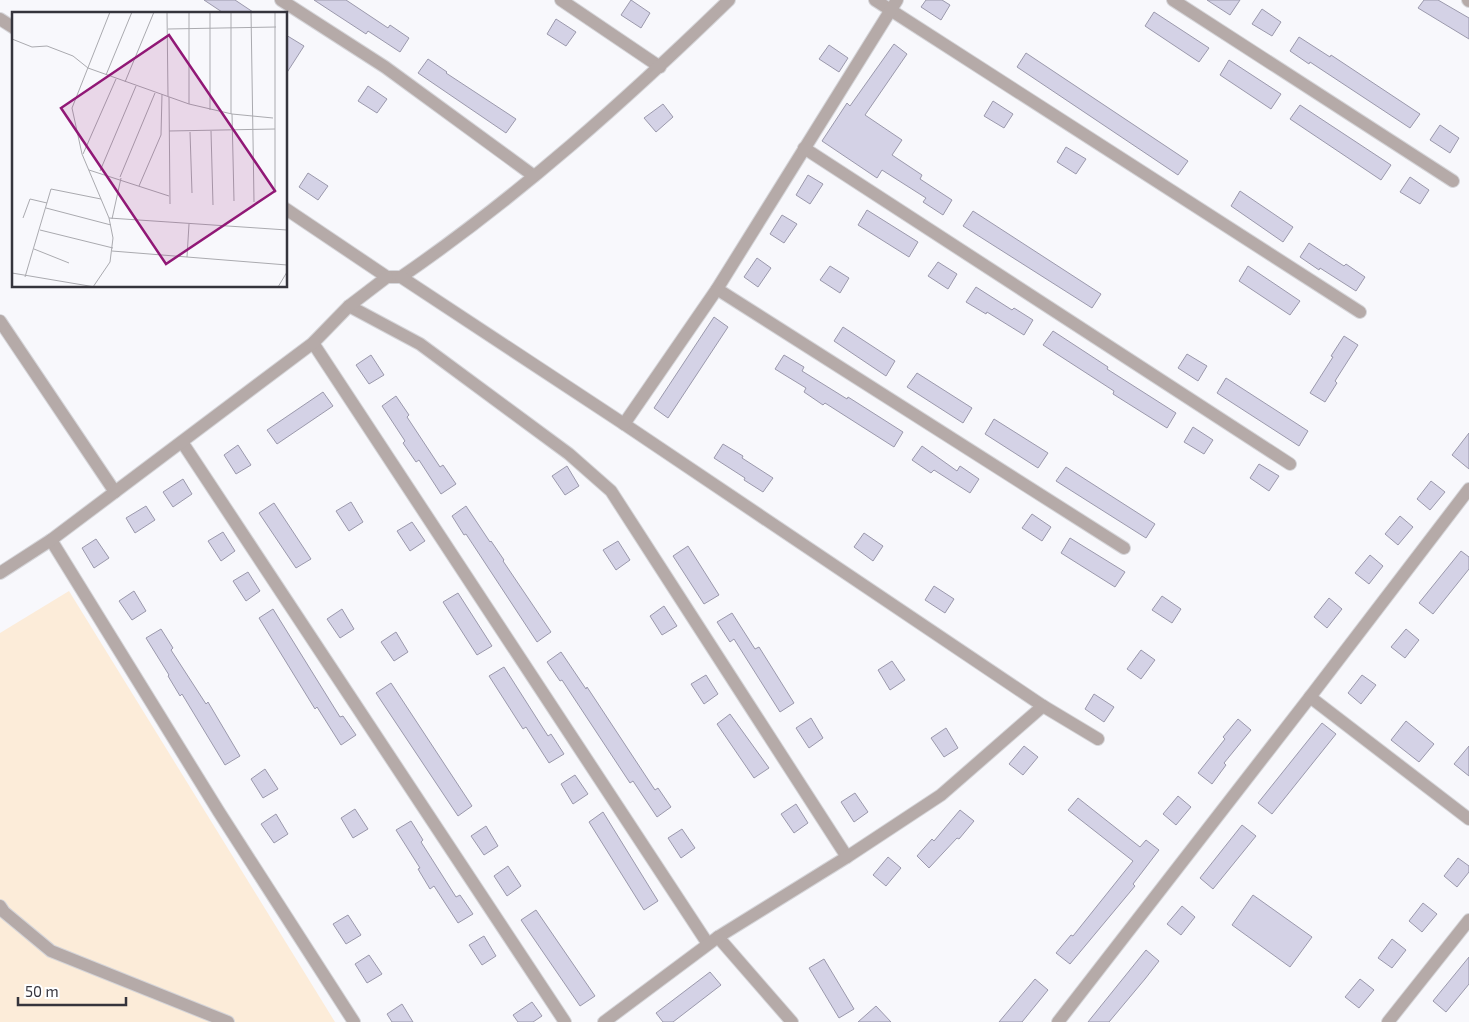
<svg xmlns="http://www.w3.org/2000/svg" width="1469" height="1022" viewBox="0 0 1469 1022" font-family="'Exo 2',sans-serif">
<rect width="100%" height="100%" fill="#f8f8fc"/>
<path fill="#fcecd9" d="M69,591L335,1022H0V633Z"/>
<g fill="#d4d2e6" stroke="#9b99ac">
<path d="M204,0H235L256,14H225Z"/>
<path d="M314,0H346L388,28L390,25L409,38L400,52L368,31L366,34Z"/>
<path d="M631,0L650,13L641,28L621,15Z"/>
<path d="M926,0H942L950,5L941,20L921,7Z"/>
<path d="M1207,0H1240L1230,15Z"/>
<path d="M1424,0H1438L1469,18V39L1418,8Z"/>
<path d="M1262,9L1281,22L1272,36L1252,24Z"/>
<path d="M1154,12L1209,48L1199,62L1145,26Z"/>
<path d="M556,19L576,32L566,46L547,34Z"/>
<path d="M286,35L304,46L286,74Z"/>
<path d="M1299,37L1330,57L1331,55L1420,114L1410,128L1310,62L1309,64L1290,51Z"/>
<path d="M894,44L907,54L865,115L902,140L892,155L922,175L920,179L952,200L943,215L923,202L926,198L882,170L877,178L822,141L847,103L850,106Z"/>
<path d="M829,45L848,58L839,72L819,59Z"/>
<path d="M1026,53L1188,161L1178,175L1017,67Z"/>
<path d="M428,59L447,72L446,73L516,119L506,133L418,73Z"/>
<path d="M1229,60L1281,94L1271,109L1220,75Z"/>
<path d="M368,86L387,99L377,113L358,101Z"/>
<path d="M993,101L1013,114L1004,128L984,116Z"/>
<path d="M663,104L673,117L656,132L644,118Z"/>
<path d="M1300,105L1391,165L1381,180L1290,119Z"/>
<path d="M1440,125L1459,138L1450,153L1430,140Z"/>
<path d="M1066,147L1086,159L1076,174L1057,162Z"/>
<path d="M308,173L328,186L318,200L299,187Z"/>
<path d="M808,175L823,184L810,204L796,195Z"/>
<path d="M1410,177L1429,190L1420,204L1400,192Z"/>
<path d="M1240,191L1293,227L1283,242L1231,206Z"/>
<path d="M867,210L918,242L909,257L858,225Z"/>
<path d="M973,211L1101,294L1092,308L963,226Z"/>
<path d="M782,215L797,224L784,243L770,234Z"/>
<path d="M1309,243L1344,266L1346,264L1365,277L1356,291L1320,268L1319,270L1300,257Z"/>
<path d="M757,258L771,268L758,287L744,277Z"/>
<path d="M938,262L957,274L948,289L928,276Z"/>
<path d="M830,266L849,278L840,293L820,280Z"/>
<path d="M1248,266L1300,301L1290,315L1239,281Z"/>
<path d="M976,287L1012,310L1014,308L1033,320L1024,335L987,312L986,314L966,302Z"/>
<path d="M714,317L728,327L668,418L654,408Z"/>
<path d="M843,327L895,361L886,376L834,341Z"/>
<path d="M1053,331L1108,367L1107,369L1176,413L1167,428L1113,394L1114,391L1043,345Z"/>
<path d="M1344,336L1358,345L1335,381L1337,383L1325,402L1310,393L1333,357L1331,356Z"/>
<path d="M1187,354L1207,366L1198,381L1178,368Z"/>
<path d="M371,355L384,375L369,384L356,365Z"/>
<path d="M784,355L804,367L802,371L847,399L848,397L903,432L894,447L825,403L823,405L804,392L806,388L775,369Z"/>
<path d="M917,373L972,408L963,423L907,387Z"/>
<path d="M1226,378L1308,431L1299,446L1217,393Z"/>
<path d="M323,392L333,406L277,444L267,430Z"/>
<path d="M396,396L409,415L407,417L440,467L443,465L456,484L441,494L419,460L416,462L403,443L405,441L382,406Z"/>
<path d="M994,419L1048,453L1038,468L985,434Z"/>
<path d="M1193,427L1213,440L1204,454L1184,442Z"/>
<path d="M1469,433V469L1452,455Z"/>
<path d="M723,444L743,456L742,458L773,478L763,492L744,480L745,478L714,458Z"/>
<path d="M238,445L251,465L236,474L224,455Z"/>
<path d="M922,446L957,471L960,466L979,479L970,493L934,470L931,473L912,460Z"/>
<path d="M1259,464L1279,476L1269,491L1250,478Z"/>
<path d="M567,466L579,486L565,495L552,476Z"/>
<path d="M1066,467L1155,524L1146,538L1056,481Z"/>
<path d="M183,479L192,494L173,507L163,492Z"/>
<path d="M1431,481L1445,492L1430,510L1417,499Z"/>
<path d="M351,502L363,522L349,531L336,511Z"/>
<path d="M274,503L311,559L296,568L259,513Z"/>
<path d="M146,506L155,520L135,533L126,518Z"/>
<path d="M466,506L490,542L491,541L504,560L503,561L551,632L537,642L466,534L464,535L452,516Z"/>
<path d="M1032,514L1051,527L1042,541L1022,528Z"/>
<path d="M1400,516L1413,527L1398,545L1385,534Z"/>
<path d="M412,522L425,541L410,551L397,531Z"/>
<path d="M223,532L235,551L221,561L208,541Z"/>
<path d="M864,533L883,546L873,561L854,547Z"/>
<path d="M1070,538L1125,572L1115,587L1061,553Z"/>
<path d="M96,539L109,558L94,568L82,548Z"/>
<path d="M618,541L630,560L616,570L603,550Z"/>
<path d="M688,546L719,595L704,604L673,556Z"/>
<path d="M1461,551L1469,557V569L1433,614L1419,603Z"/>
<path d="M1370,555L1383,566L1369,584L1355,573Z"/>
<path d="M248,572L260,591L246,601L233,581Z"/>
<path d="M934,586L954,599L945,613L925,600Z"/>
<path d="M134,591L146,611L132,620L119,601Z"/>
<path d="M458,593L492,646L477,655L443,602Z"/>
<path d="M1162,596L1181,609L1172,623L1152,610Z"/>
<path d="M1329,598L1342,609L1327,628L1314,617Z"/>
<path d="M664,606L677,626L662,635L650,616Z"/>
<path d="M273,609L340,717L343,716L356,735L341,745L317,707L315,709L259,618Z"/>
<path d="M342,609L354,629L340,638L327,619Z"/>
<path d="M732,613L755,649L759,647L794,703L780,712L734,639L730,642L717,622Z"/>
<path d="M161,629L173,648L171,650L206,704L208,702L240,756L225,765L182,694L180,696L168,676L169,675L146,638Z"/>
<path d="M1406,629L1419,640L1405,658L1391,647Z"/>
<path d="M396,632L408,652L394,661L381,642Z"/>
<path d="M1141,650L1155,660L1141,679L1127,669Z"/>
<path d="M561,652L586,689L587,687L655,790L658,788L671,807L657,817L633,781L630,783L562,680L560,681L547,662Z"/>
<path d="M892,661L905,680L890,690L878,670Z"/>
<path d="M504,667L548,736L551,734L564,754L549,763L526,727L523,729L489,676Z"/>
<path d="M706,675L718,694L704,704L691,684Z"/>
<path d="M1362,675L1376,685L1361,704L1348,693Z"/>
<path d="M391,683L472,806L458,816L376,693Z"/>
<path d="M1094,694L1114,707L1104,722L1085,709Z"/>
<path d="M730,714L769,768L754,778L717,724Z"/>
<path d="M811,718L823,738L809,748L796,728Z"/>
<path d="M1238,719L1251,730L1224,763L1226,765L1212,784L1198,773L1225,739L1223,737Z"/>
<path d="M1406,721L1434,744L1419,762L1391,740Z"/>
<path d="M1322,723L1336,734L1272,814L1258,803Z"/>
<path d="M946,728L958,748L944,757L931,738Z"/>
<path d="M1024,746L1038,757L1023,775L1009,764Z"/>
<path d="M1469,746V776L1454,764Z"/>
<path d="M265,769L278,789L263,798L251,779Z"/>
<path d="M575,775L588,794L573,804L561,784Z"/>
<path d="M855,793L868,812L854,822L841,802Z"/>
<path d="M1178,796L1191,807L1176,825L1163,814Z"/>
<path d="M1078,798L1140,847L1146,840L1159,850L1133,884L1135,886L1070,964L1056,953L1071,935L1073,936L1133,861L1068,810Z"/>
<path d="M796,804L808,823L794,833L781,814Z"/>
<path d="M355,809L368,829L353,838L341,818Z"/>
<path d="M960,810L974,821L959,839L957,838L929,868L917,856L932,839L934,841Z"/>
<path d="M603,812L658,901L644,910L589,822Z"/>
<path d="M276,814L288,834L274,843L261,824Z"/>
<path d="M411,821L423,840L421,842L456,897L460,895L473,914L458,923L434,886L430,889L418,869L420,868L396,830Z"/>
<path d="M1242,825L1256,836L1213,889L1200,878Z"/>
<path d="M486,826L498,846L484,855L471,836Z"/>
<path d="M682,829L695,848L681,858L668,838Z"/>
<path d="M888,857L901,868L886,886L873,875Z"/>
<path d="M1458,858L1469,866V872L1457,887L1444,876Z"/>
<path d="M508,866L521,886L507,896L494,876Z"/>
<path d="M1253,895L1312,937L1290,967L1232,925Z"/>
<path d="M1423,903L1437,914L1422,932L1409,921Z"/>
<path d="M1182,906L1195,917L1181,935L1167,924Z"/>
<path d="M536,910L595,996L580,1006L521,920Z"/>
<path d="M348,915L361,935L346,944L333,924Z"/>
<path d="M484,936L496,956L482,965L469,945Z"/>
<path d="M1392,939L1406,950L1392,968L1378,958Z"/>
<path d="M1146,950L1159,961L1145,979L1109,1022H1088Z"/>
<path d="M369,955L382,974L367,983L355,964Z"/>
<path d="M1469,957V984L1446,1012L1433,1001Z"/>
<path d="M824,959L854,1009L839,1018L809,968Z"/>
<path d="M710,972L721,985L673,1022H663L656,1013Z"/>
<path d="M1035,979L1048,990L1022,1022H999Z"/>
<path d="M1360,979L1374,990L1359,1008L1345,997Z"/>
<path d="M532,1002L542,1016L533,1022H518L513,1015Z"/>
<path d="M402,1004L413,1022H392L387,1014Z"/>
<path d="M876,1006L891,1022H858Z"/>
</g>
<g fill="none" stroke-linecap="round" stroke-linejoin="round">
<g stroke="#d5d5d9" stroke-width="14">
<g id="minor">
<path d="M281,0L385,67L534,176"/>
<path d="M561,0L660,67"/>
<path d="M875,0L1360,312"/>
<path d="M1173,0L1453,181"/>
<path d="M1468,0L1469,1"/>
<path d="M0,19L14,28"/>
<path d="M804,148L1290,464"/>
<path d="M286,209L387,277H401C519,196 627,99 729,0"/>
<path d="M401,277L624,424L1043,706L1098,739"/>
<path d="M717,289L1124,548"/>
<path d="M349,306L420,344L569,454L611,491L847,857"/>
<path d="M0,321L115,492"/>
<path d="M313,343L708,944"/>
<path d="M624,424L717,289L897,0"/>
<path d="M182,442L565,1022"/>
<path d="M51,540L219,812L354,1022"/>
<path d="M0,573L51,540L313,343L349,306L387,277"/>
<path d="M1310,697L1469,819"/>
<path d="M0,906L4,912L51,951L228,1022"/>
<path d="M718,937L792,1022"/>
<path d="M604,1022L718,937L847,857L941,795L1043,706"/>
<path d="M1058,1022L1310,697L1469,489"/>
<path d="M1388,1022L1469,920"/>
</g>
</g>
<use href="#minor" stroke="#b5aaa8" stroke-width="12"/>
</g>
<g transform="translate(12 12)">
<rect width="275" height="275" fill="#f8f8fc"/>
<path fill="none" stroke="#aaaaaf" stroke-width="1" d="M155,0L156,84M177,0V92M219,0V102M239,0L242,190M156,17L264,15M0,27L20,35L35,34L61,44L76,56L177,92L220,102L261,106M94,63L120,0M113,70L142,0M157,85L158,192M198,98V0M220,102L222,189M157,119L263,117M199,119L201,193M178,120L180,181M71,142L104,67M77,158L157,184M88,159L124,74M108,165L143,81M127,174L149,123L150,82M263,181V0M34,196L99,213M11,206L18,187L35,191M97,206L275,218M100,207L109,166M28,218L101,236M22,237L57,251M100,239L275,253M175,245L177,212M0,261L83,275M13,265L39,177L89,187M81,275L98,250L101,226L97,206L70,142L60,96L98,0M266,275L275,260"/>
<path fill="#911876" fill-opacity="0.15" stroke="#911876" stroke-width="2.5" d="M157,23L263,179L154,252L49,96Z"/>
<rect width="275" height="275" fill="none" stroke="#35343c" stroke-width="2.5"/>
</g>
<path d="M18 997v8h108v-8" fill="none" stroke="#35343c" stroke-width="2.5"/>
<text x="25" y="997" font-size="15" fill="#35343c" stroke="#ffffff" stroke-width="4" paint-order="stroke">50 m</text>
</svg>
